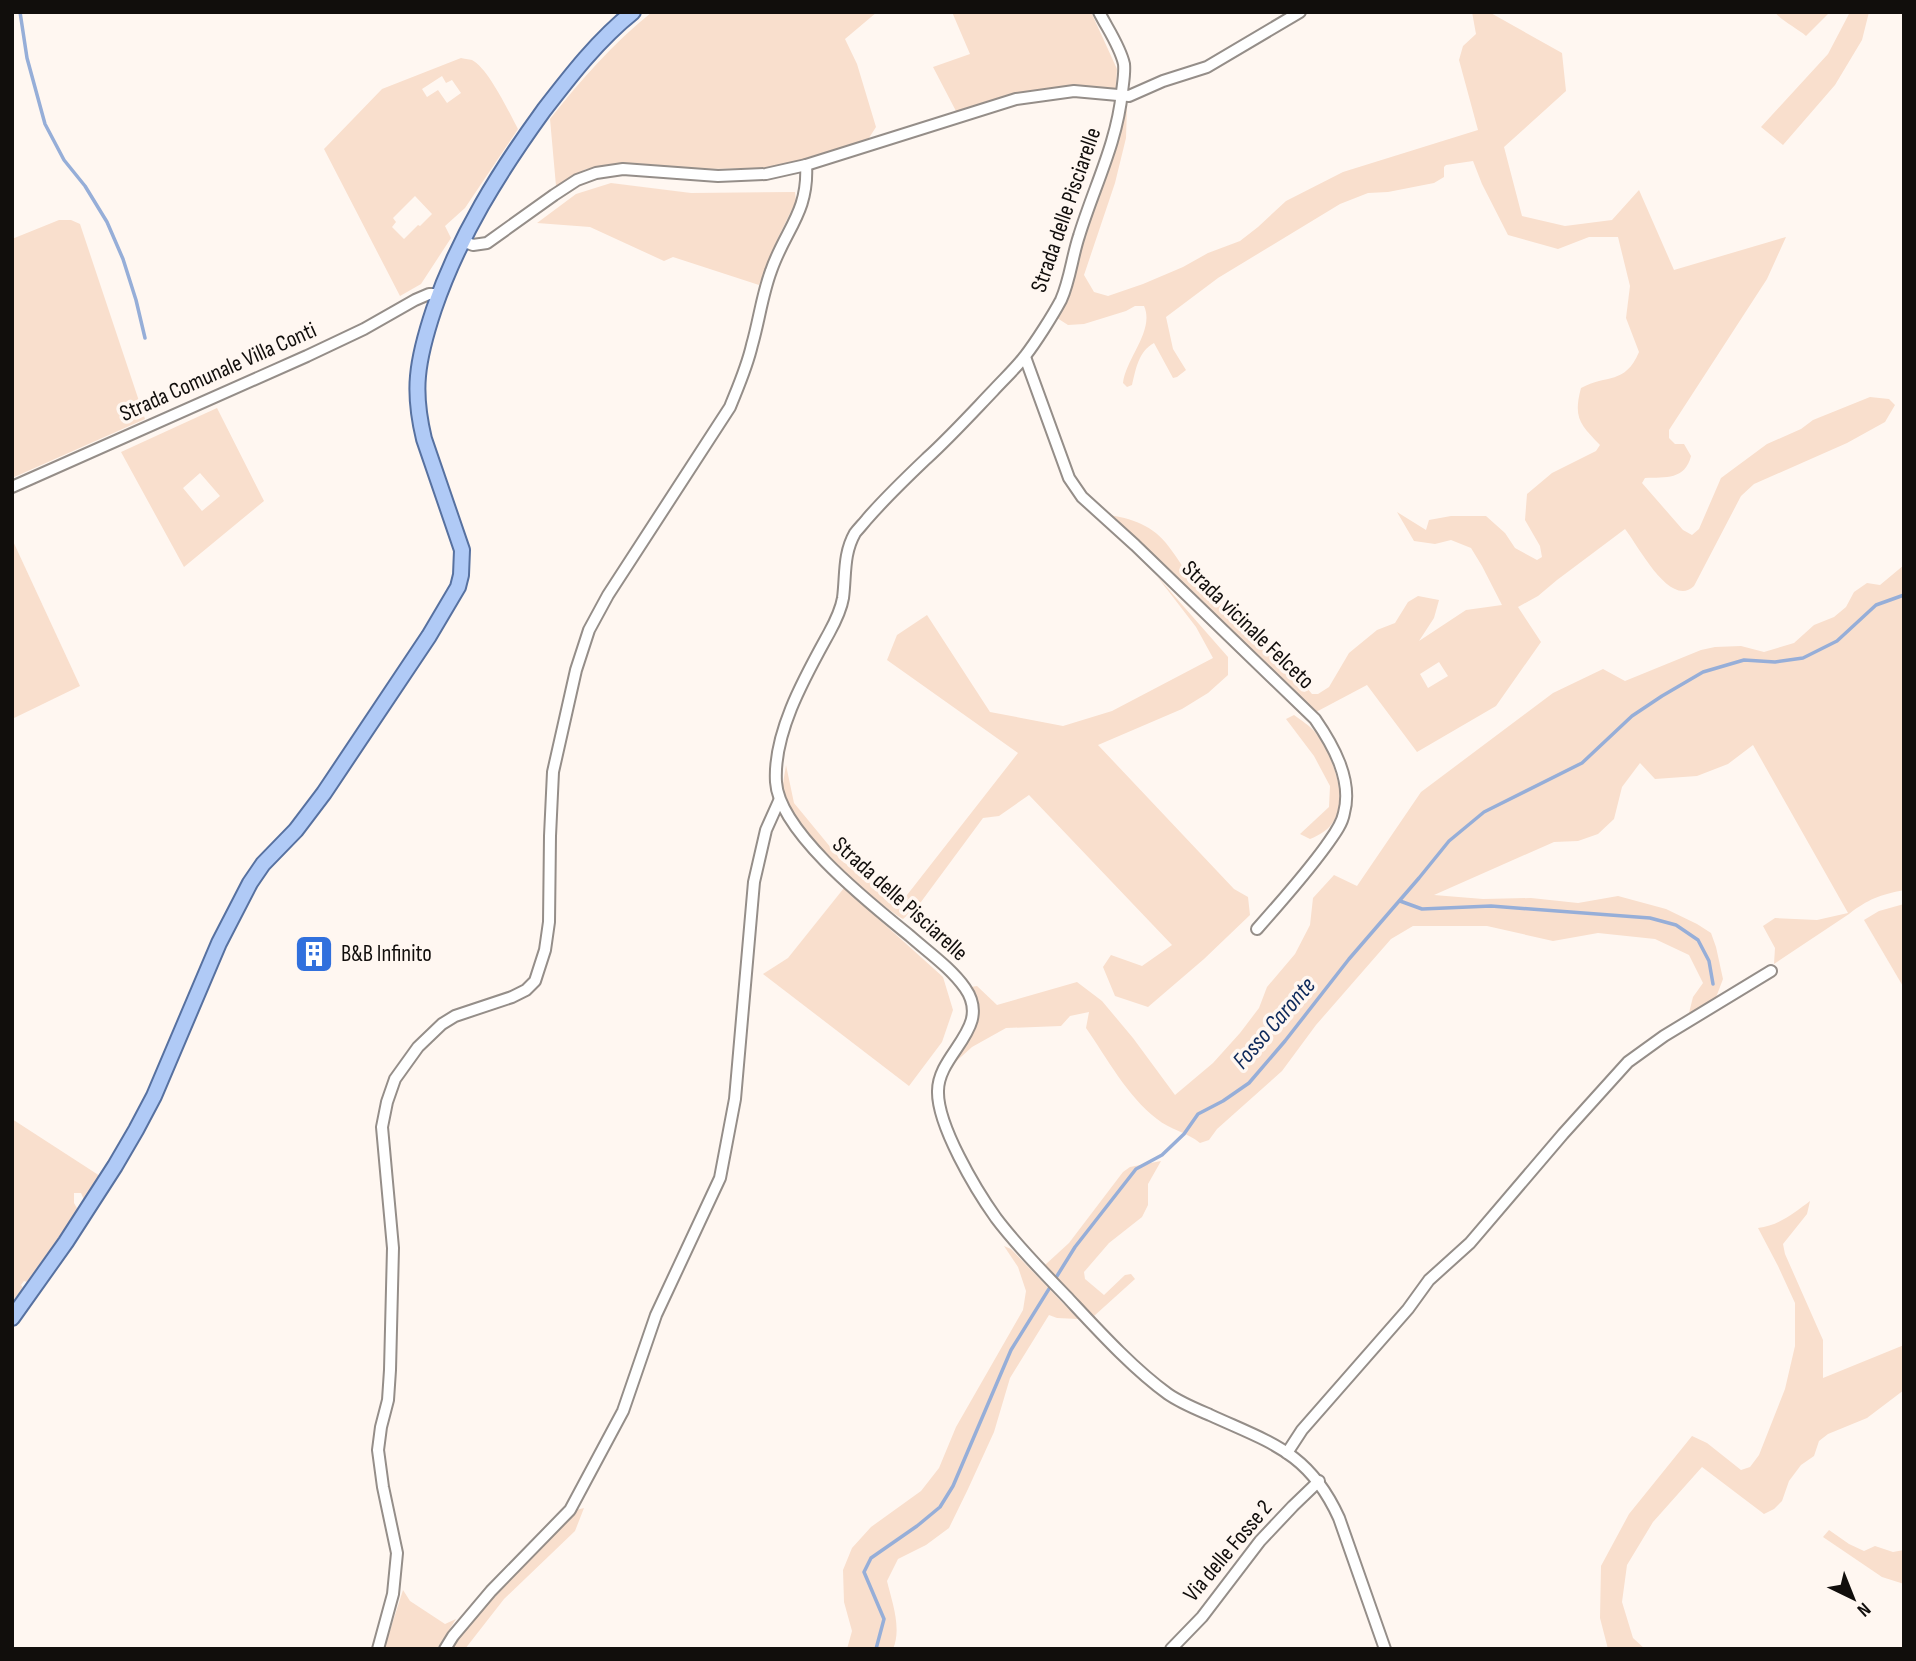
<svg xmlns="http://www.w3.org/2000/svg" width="1916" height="1661" viewBox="0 0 1916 1661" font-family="'Sofia Sans Condensed',sans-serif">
<rect width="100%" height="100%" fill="#fff7f1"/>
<g fill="#f9dfcd" fill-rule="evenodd">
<path d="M652,12H877L845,39L857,64L876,127L867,141L772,168L703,169L632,163L586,169L556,186L550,119C581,80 612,44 652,12Z"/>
<path d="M952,12H1091L1117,69L1116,88H1055L1011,94L957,113L933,67L970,54Z"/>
<path d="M1472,12H1489L1562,53L1566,91L1504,147L1522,216L1565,226L1612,220L1639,190L1674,270L1786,237L1767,279L1669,430V438L1675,444H1684L1691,456C1685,480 1666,477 1645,478L1642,483L1683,530L1692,535L1699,529L1721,478L1767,444L1801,429L1813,420L1870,397L1889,399L1895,405L1885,422L1847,443L1754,484L1741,496L1694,586C1670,609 1638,545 1625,529L1557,580L1538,596L1518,607L1541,642L1496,706L1417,752L1367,685L1316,712L1250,651L1110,515C1137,520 1156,527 1172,551C1181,563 1187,575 1198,585C1206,592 1219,592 1227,599C1259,627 1285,662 1312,694H1318L1329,687L1349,653L1377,630L1395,623L1408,602L1418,596L1439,600L1434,618L1419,641L1466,610L1502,605L1482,566L1471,548L1451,540L1435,544L1414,541L1397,512L1426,530L1429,520L1451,516H1486L1505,533L1515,548L1537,560L1542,557L1540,546L1525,520L1527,494L1552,473L1596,451L1600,445C1580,424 1573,418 1581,388C1607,374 1625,385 1639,352L1626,318L1630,286L1618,237H1589L1558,249L1508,235L1482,184L1473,161L1446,165L1444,167V177L1434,183L1388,192L1368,193L1340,204L1218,278L1166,317L1173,349L1186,370L1177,377L1173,378L1154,343C1138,352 1136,369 1132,385L1127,387L1123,383C1126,358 1155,330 1144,306H1135L1126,311L1084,324L1068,325L1054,316L1068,293L1080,251L1118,142L1127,107L1126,138L1115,183L1084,275L1094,292L1108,296L1143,284L1183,267L1208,253L1240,241L1258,227L1286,201L1343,172L1478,130L1459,60L1463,46L1476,34ZM1439,662L1448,676L1428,688L1420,674Z"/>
<path d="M1775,12H1830L1806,36C1798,29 1780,20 1775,12Z"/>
<path d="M1850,12H1869L1862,40L1835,85L1783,145L1761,127L1828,54Z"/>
<path d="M461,58C463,59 469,59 472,60C488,68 509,112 518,129L465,208L445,226L451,238L421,284L400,296L324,149L382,89ZM442,76L446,83L452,80L461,93L447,103L438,90L427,97L422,89ZM415,196L432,214L420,226L418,225L404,239L392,227L396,222L393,218Z"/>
<path d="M611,183L691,193L795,192L796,201L776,242L759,285L673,257L664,261L590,227L537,223L576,194Z"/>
<path d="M59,220H71L80,224L145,419L12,478V239Z"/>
<path d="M217,408L264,501L184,567L121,452ZM200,473L220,496L202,511L183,488Z"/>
<path d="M12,539L80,686L12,719Z"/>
<path d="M1904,565V890C1880,895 1868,899 1849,914L1774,964L1775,948L1763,926L1775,918L1817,920L1848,913L1753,745L1728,764L1697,776L1655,779L1640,763L1622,787L1614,819L1598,834L1578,841L1554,842L1434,895L1483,899L1531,898L1578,903L1618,896L1666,909L1697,924L1711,933L1716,947L1723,979L1715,1000L1689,1013L1693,997L1703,983L1689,955L1655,939L1598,933L1553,941L1487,926H1413L1391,939L1316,1025L1282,1071L1217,1129L1209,1140L1200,1143C1187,1132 1170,1130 1157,1119C1127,1096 1107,1058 1086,1028L1089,1012L1070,1016L1061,1026L1006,1028L972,1047L951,1066C971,1037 986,1024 971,987L977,986L997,1005L1077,982L1102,1001L1133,1038L1175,1095L1213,1063L1240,1033L1259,1008L1267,987L1295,954L1310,925L1313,898L1334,875L1357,886L1421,792L1553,693L1603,669L1625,681L1701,650L1715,647L1741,646L1764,652L1794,643L1814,625L1834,617L1846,607L1854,592L1867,583L1880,585Z"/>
<path d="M1156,575L1228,657V675L1208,693L1182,709L1098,745L1234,889L1248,897L1250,915L1204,959L1148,1007L1115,996L1103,967L1111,955L1142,966L1172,945L1029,795L999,816L983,818L918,906L903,919C874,902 791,826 783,793C782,785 785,773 786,765L794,803L841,860L900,904L1018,753L887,660L897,635L927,615L990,712L1063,726L1112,711L1213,658L1196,627Z"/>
<path d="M1294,715C1301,720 1310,726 1315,732C1331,753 1348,794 1335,819C1330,829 1320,835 1310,839L1300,834L1329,807L1330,786L1314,756L1286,719Z"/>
<path d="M844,888L943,977L953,1010L942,1042L909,1086L763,974L788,958Z"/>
<path d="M1904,904V988L1864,920L1879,911Z"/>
<path d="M12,1119L100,1176L84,1200L81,1193H74V1203L78,1210L27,1282L24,1281L21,1285L23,1288L12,1302Z"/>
<path d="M1161,1161L1148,1184V1205L1142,1217L1109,1243L1084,1272L1085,1279L1104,1295L1125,1275L1131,1274L1135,1279L1094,1316L1045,1265L1069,1243L1123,1172L1130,1167Z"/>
<path d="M1810,1201L1807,1214L1783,1244L1785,1254L1823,1340V1378L1904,1345V1390L1867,1418L1828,1434L1819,1441L1814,1456L1801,1465L1789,1481L1782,1501L1774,1509L1764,1514L1702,1467L1653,1522L1627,1565L1622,1602L1633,1638L1645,1649H1608L1600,1618L1601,1566L1629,1514L1692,1436L1707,1443L1741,1470L1750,1467L1759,1455L1785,1389L1795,1346V1303L1778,1266L1758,1228C1778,1226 1794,1213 1810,1201Z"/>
<path d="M1004,1246L1011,1249L1078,1319L1057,1318L1049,1315L1010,1378L994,1432L968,1489L949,1528L926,1545L898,1559L887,1581C892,1602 902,1628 893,1649H847L852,1631L844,1602L843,1570L852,1548L871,1527L921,1491L939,1468L956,1427L1023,1310L1026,1291L1018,1267Z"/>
<path d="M584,1508L575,1531L504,1599L465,1649H449L454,1640L499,1587L576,1510Z"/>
<path d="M1829,1530L1849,1544L1864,1551L1875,1546L1893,1552L1904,1550V1584L1882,1577L1823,1537Z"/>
<path d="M403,1590L410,1601L445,1624L456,1619L437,1649H384Z"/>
</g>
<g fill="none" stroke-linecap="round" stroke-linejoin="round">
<g stroke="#96aed8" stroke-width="3.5">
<path d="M20,12L27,58L45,124L64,160L85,186L107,222L123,259L136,300L145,338"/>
<path d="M1400,901L1422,909L1491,906L1650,918L1676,925L1698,940L1709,961L1713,984"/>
<path d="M876,1649L884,1619L864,1572L871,1558L917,1526L940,1507L953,1486L1011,1350L1075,1247L1136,1169L1162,1155L1184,1134L1198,1114L1223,1101L1249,1083L1285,1041L1349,959L1419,878L1449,841L1484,812L1582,763L1632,716L1662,696L1703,672L1744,660L1775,662L1803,658L1837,641L1876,605L1904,595"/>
</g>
<g stroke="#958e89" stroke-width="14">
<g id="minor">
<path d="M1099,12C1107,28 1120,46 1124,64C1125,73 1123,83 1122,92C1117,143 1094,187 1079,236C1072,257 1070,280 1061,300C1053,315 1036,342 1025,356C1016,368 1004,379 993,391C971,414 950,437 927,458C906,478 886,497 867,519C863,524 859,528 855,533C843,554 846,575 843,598C841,610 835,622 829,633C806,675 773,732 776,782C779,832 872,905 910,936C928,952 951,968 965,988C993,1028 938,1053 938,1091C937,1125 976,1190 996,1218C1017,1246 1042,1271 1066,1296C1096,1328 1132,1368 1168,1394C1181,1403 1196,1409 1210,1415C1271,1443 1309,1452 1339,1518L1385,1649"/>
<path d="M462,241L473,245L487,243L554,195L577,180L596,173L623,169L718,176L766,174L806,165L1016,99L1074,91L1129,96L1163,81L1207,67L1300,12"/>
<path d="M1025,357L1069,478L1082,497L1135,545L1315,719C1333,745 1353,780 1344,813C1342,825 1333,836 1326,846C1305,875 1281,902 1257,929"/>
<path d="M12,487L307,356L364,329L415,300L429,294H439"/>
<path d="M1287,1453L1302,1430L1408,1309L1429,1280L1470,1243L1563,1134L1628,1062L1664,1036L1771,971"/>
<path d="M378,1649L393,1594L397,1553L383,1487L378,1450L381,1427L388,1400L390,1370L393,1248L382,1127L387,1102L395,1079L418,1047L442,1024L455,1016L512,997L526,990L535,981L545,950L549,922L550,836L553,772L576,670L589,630L608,595L730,407C738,387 747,367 752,345C759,321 762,295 771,271C785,230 809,212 806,165"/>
<path d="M445,1649L453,1636L491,1591L570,1510L623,1411L656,1315L720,1178L735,1099L754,882L766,830L779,801"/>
<path d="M1171,1649L1202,1617L1260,1541L1293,1506L1319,1481"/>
</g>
</g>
<g stroke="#5771a0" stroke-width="18">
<path id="major" d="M12,1318L66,1242L115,1166L136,1130L154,1096L219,943L250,883L263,864L296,830L324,793L429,636L458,587L461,575L462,550L424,439C419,418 416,397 418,376C420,353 427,330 434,309C459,236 499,172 544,110C571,75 598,40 633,12"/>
</g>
<use href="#minor" stroke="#fff" stroke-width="10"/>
<use href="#major" stroke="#b0caf6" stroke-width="14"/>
</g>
<defs>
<g id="building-square" transform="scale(2.0125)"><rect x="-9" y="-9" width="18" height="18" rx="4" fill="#3170dd" stroke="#fff7f1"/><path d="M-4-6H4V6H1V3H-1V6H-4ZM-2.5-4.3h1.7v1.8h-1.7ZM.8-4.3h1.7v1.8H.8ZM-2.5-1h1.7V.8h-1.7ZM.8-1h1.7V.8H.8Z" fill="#fff"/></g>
</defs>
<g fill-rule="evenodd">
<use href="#building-square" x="314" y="954"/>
</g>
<g text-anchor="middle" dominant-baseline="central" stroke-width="7" stroke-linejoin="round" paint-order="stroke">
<g font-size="23" fill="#110e0c" stroke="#fff7f1">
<text transform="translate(1066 210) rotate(-71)">Strada delle Pisciarelle</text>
<text transform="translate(218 372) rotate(-24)">Strada Comunale Villa Conti</text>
<text transform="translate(1248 625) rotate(44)">Strada vicinale Felceto</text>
<text transform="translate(900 899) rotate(42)">Strada delle Pisciarelle</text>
<text transform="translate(1228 1551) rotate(-50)">Via delle Fosse 2</text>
</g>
<g font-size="23" fill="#110e0c" stroke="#fff7f1" text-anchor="start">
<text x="341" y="954">B&amp;B Infinito</text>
</g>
<g font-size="24" font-style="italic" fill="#0d295b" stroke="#fff7f1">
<text transform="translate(1274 1023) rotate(-49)">Fosso Caronte</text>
</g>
</g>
<rect width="1916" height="1661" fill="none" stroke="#110e0c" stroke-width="28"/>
<g transform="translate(1853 1598) rotate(137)" stroke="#fff7f1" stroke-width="5" paint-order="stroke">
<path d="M0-5L12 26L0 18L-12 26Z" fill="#110e0c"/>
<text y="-10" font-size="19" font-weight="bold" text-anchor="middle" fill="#110e0c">N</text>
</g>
</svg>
